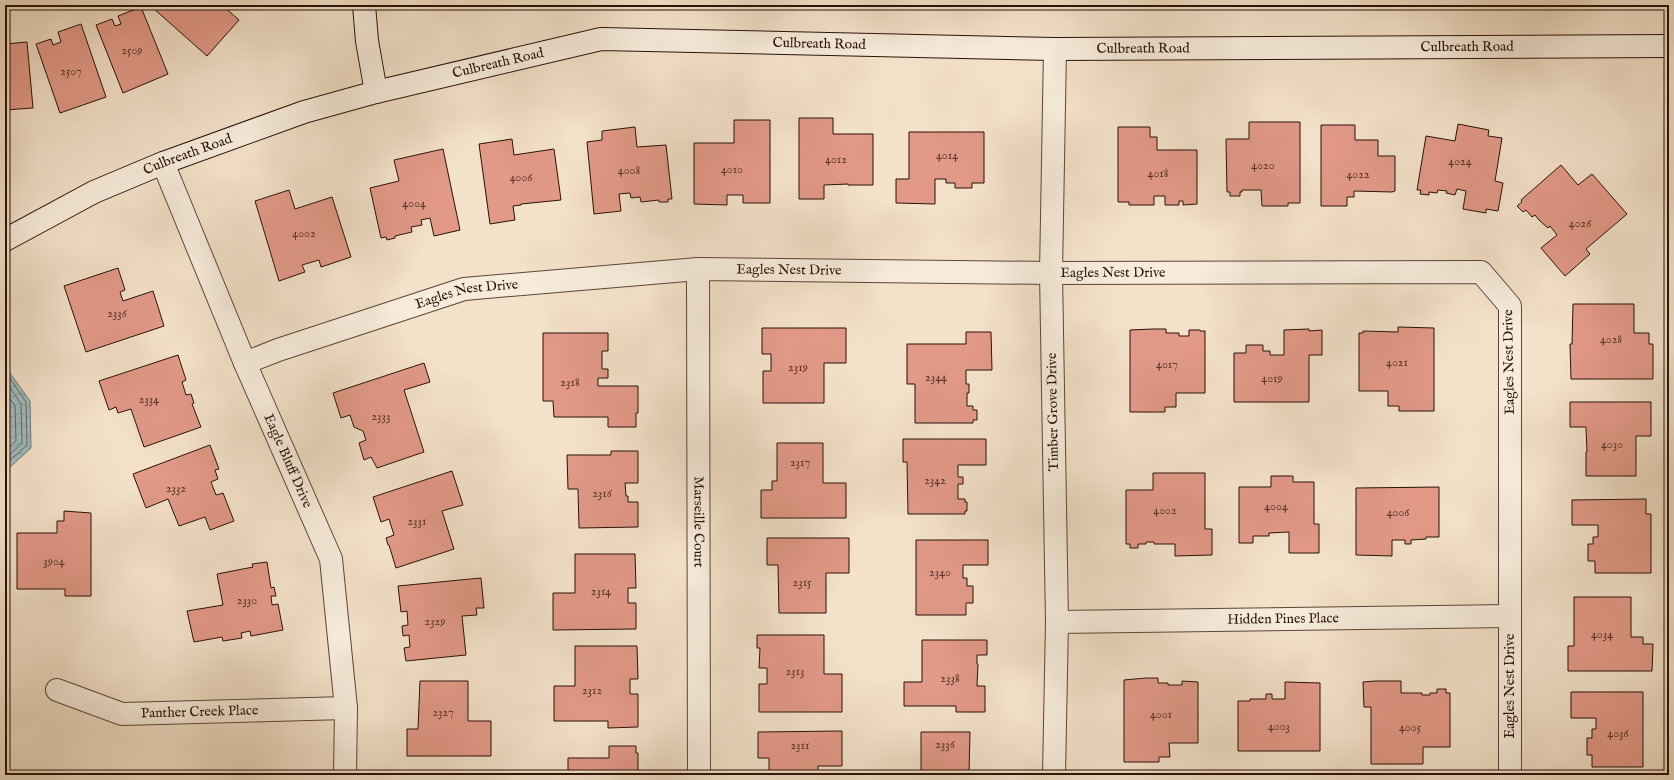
<svg xmlns="http://www.w3.org/2000/svg" width="1674" height="780" viewBox="0 0 1674 780" font-family="'IM FELL English',serif">
<defs>
<pattern id="water-waves" width="16" height="10" patternUnits="userSpaceOnUse"><rect width="16" height="10" fill="#a0bbbf"/><path d="M0 5q4-4 8 0t8 0" fill="none" stroke="#8aa0a3"/></pattern>
</defs>
<rect width="100%" height="100%" fill="#f3e1c9"/>
<filter id="stains"><feTurbulence type="fractalNoise" baseFrequency=".005" numOctaves="4"/><feColorMatrix values="0 0 0 0 .2 0 0 0 0 .09 0 0 0 0 .02 0 0 0 .5 -.17"/></filter>
<radialGradient id="worn" r=".72"><stop offset=".6" stop-color="#630" stop-opacity="0"/><stop offset="1" stop-color="#630" stop-opacity=".3"/></radialGradient>
<path fill="url(#water-waves)" stroke="#707776" d="M5,366L30,401L31,448L9,468L5,469Z"/>
<g fill="none" stroke-linecap="round" stroke-linejoin="round">
<g stroke="#646664" stroke-width="1">
<path d="M5,371L26,402L27,445L5,465"/>
<path d="M5,380L21,404L22,443L5,459"/>
<path d="M5,391L15,406L16,441L5,451"/>
</g>
</g>
<g fill="#e29988" stroke="#291108">
<path d="M156,5H222L239,20L207,56L153,8Z"/>
<path d="M141,7L168,74L123,93L96,25L112,19L115,26L121,24L118,16Z"/>
<path d="M81,24L106,97L60,113L36,44L51,39L53,45L61,42L58,32Z"/>
<path d="M27,42L33,108L5,110V44Z"/>
<path d="M799,118H833V134H873V185H848V184L824,185V199H799Z"/>
<path d="M734,120H770V203H743V195H727V205L694,204V143H734Z"/>
<path d="M1249,122H1300V203H1288V206H1262L1261,190H1242V192H1240V196H1230V192H1227L1226,139H1249Z"/>
<path d="M1458,124L1489,130L1488,136L1502,138L1495,181L1503,183L1498,211L1486,209V213L1463,209L1466,191L1457,189L1455,195L1446,193L1447,191L1438,190L1437,193L1429,192V195L1420,194L1421,190H1417L1426,136L1455,141Z"/>
<path d="M1321,125H1355V140H1378V156H1395V191L1392,192L1354,191V197H1347V206H1321Z"/>
<path d="M635,127L637,147L666,145L672,199H668V202H659V200L641,202L640,197L631,198L630,193L619,194L621,211L594,214L587,142L602,140V131Z"/>
<path d="M1118,127H1150V137H1157V150H1197V204L1183,205V201H1179V205H1165V196H1154V205H1129V202H1118Z"/>
<path d="M909,132H984V183H972V188H955V183H946V179H935V204L896,203V179H909Z"/>
<path d="M512,139L514,155L554,149L561,200L521,204V205L513,206L515,220L490,224L479,144Z"/>
<path d="M443,149L460,230L434,236L430,218L421,220L422,225L411,227L412,232L395,236V238L387,240L386,237L381,238L370,188L399,181L394,160Z"/>
<path d="M1561,165L1578,185L1592,174L1627,214L1586,249L1590,254L1565,276L1541,248L1557,235L1550,226L1548,228L1539,220L1535,215L1532,217L1526,210L1523,212L1517,206L1522,202L1521,200Z"/>
<path d="M289,190L295,209L332,197L351,257L321,267L319,260L302,265L305,272L279,281L255,201Z"/>
<path d="M118,268L125,290L120,292L123,301L153,291L164,326L86,352L64,286Z"/>
<path d="M1573,304H1634V333H1649V344H1653V379H1571L1570,344H1572Z"/>
<path d="M1398,327L1434,328V411H1399V406H1388V391H1359V333H1363V331L1398,332Z"/>
<path d="M762,328H846V363H824V403H763V371H771V354H762Z"/>
<path d="M1153,329H1166V333H1179V336H1189V330H1200V331H1205V393H1176V407H1165V412H1130V330Z"/>
<path d="M1309,329V331L1322,330V355H1309V402H1234V353H1246V345H1263V351H1270V355H1284V330Z"/>
<path d="M966,332H991L992,370H966V384H969V393H967V406H973V410H977V420H973V423H915V384H907V344H966Z"/>
<path d="M543,333H608V351H602V369H608V378H598V386H638V413H636V427H608V417H554L553,401H543Z"/>
<path d="M178,355L186,380L182,382L186,395L191,394L194,403L192,404L201,427L144,447L131,409L118,413L116,407L109,410L99,381Z"/>
<path d="M424,363L430,382L404,390L424,452L377,468L371,457L364,460L359,443L366,440L363,431L354,427L350,415L341,418L333,393Z"/>
<path d="M1570,402H1651V436H1636V476H1586V452H1587L1586,427H1570Z"/>
<path d="M903,439H986V465H958V477H963V484H958V499H965V502H967V511H965V514H908L907,462H903Z"/>
<path d="M777,443H823V483H846V518H761V490H772V481H777Z"/>
<path d="M210,445L219,469L215,470L218,479L211,482L216,495L223,493L234,521L210,530L205,517L179,526L168,499L146,508L133,474Z"/>
<path d="M611,451H638V483H625L626,496H628V502H638V527L579,528L578,489H568L567,455H611Z"/>
<path d="M452,471L463,505L442,511L454,549L396,568L389,545H388L386,538L394,535L389,519L381,522L373,497Z"/>
<path d="M1153,473H1205V529H1212V555L1175,556V544H1154V542H1146V544H1138V548H1130V544H1126V490H1153Z"/>
<path d="M1271,476H1293V482H1314V524H1319V553H1289V532L1269,533V536H1253V543H1239V487H1271Z"/>
<path d="M1439,487V537H1426V539L1411,540V544H1405V540H1392V556L1356,555V488Z"/>
<path d="M1646,499V514H1651V573H1595V561H1588V544H1593V537H1598V525H1572V500Z"/>
<path d="M64,511L91,513V596H65V589H17V533H57V521H64Z"/>
<path d="M767,538H849V573H826V613H779L778,565H767Z"/>
<path d="M916,540H988V565H963V578H967V586H973V603H966V615H916Z"/>
<path d="M575,554H635L636,588H628V603H636V629L553,630V593H575Z"/>
<path d="M267,562L271,588L274,587L276,596H271L272,605L278,604L283,630L251,636L250,631L241,633L242,638L223,641L222,637L194,642L187,611L223,605L217,574L253,567L252,564Z"/>
<path d="M481,578L484,608H476L477,615L462,616L466,655L406,661L404,648L410,647L409,635L403,636L402,626L408,625L407,611L401,612L398,586Z"/>
<path d="M1574,597H1631V637H1643V644H1653L1652,671H1568V646H1574Z"/>
<path d="M757,635H824V674H842V712H759V684H767V668H759L760,648H757Z"/>
<path d="M922,640H987V655H977V664H978L977,686H985V712H956V706H904V682H922Z"/>
<path d="M575,646H637L638,679H630V694H638V727L608,728V721H554V686H575Z"/>
<path d="M1146,678H1158V683H1168V685H1182V681L1198,682V743H1169L1170,757H1159V762H1124V680Z"/>
<path d="M420,681H468V721H491V756H407V729H418Z"/>
<path d="M1376,681H1401V693H1422V695H1430V693H1437V689H1446V693H1450V747H1423V764H1371V707H1364L1363,682Z"/>
<path d="M1285,682L1320,683V751H1238V701H1250V699H1266V694H1272V699H1285Z"/>
<path d="M1571,692H1643V767H1592V755H1587V738H1592V729H1596V718H1571Z"/>
<path d="M842,731V766H818V775H769V758H758V732Z"/>
<path d="M921,732H970L969,773L970,775H905V772H921Z"/>
<path d="M609,746H636V753H638V775H568V758H609Z"/>
</g>
<g fill="none" stroke-linecap="round" stroke-linejoin="round">
<g stroke="#5c4538" stroke-width="24">
<g id="street">
<path id="s1" d="M163,163L245,363L331,559L346,708L345,775"/>
<path id="s2" d="M698,269L699,775"/>
<path id="s3" d="M245,363L278,350L464,289L698,269L1051,273L1481,272L1510,306V775"/>
<path id="s4" d="M1057,622L1510,616"/>
<path id="s5" d="M57,690L122,714L346,708"/>
<path d="M1054,775L1057,622L1051,273L1055,49"/>
</g>
</g>
<g stroke="#291108" stroke-width="24">
<g id="secondary">
<path d="M364,5L367,41L376,92"/>
<path id="s6" d="M5,240L94,192L163,163L304,112L376,92L601,39L1055,49L1669,46"/>
</g>
</g>
<use href="#street" stroke="#f7ecdc" stroke-width="22"/>
<use href="#secondary" stroke="#f7ecdc" stroke-width="22"/>
</g>
<g text-anchor="middle" dominant-baseline="central" stroke-width="3" stroke-linejoin="round" paint-order="stroke">
<g font-size="12" fill="#573328">
<text x="132" y="50">2509</text>
<text x="71" y="71">2507</text>
<text x="947" y="155">4014</text>
<text x="836" y="159">4012</text>
<text x="1460" y="161">4024</text>
<text x="1263" y="165">4020</text>
<text x="732" y="169">4010</text>
<text x="629" y="170">4008</text>
<text x="1158" y="173">4018</text>
<text x="1358" y="174">4022</text>
<text x="521" y="177">4006</text>
<text x="414" y="203">4004</text>
<text x="1580" y="223">4026</text>
<text x="304" y="233">4002</text>
<text x="117" y="313">2336</text>
<text x="1611" y="339">4028</text>
<text x="1397" y="362">4021</text>
<text x="1167" y="364">4017</text>
<text x="798" y="367">2319</text>
<text x="936" y="377">2344</text>
<text x="1272" y="378">4019</text>
<text x="570" y="382">2318</text>
<text x="149" y="399">2334</text>
<text x="381" y="416">2333</text>
<text x="1612" y="444">4030</text>
<text x="800" y="462">2317</text>
<text x="935" y="480">2342</text>
<text x="176" y="488">2332</text>
<text x="602" y="493">2316</text>
<text x="1276" y="506">4004</text>
<text x="1165" y="510">4002</text>
<text x="1398" y="512">4006</text>
<text x="417" y="521">2331</text>
<text x="54" y="561">3904</text>
<text x="940" y="572">2340</text>
<text x="802" y="582">2315</text>
<text x="601" y="591">2314</text>
<text x="247" y="600">2330</text>
<text x="435" y="621">2329</text>
<text x="1602" y="634">4034</text>
<text x="795" y="671">2313</text>
<text x="950" y="678">2338</text>
<text x="592" y="690">2312</text>
<text x="443" y="712">2327</text>
<text x="1161" y="714">4001</text>
<text x="1279" y="726">4003</text>
<text x="1410" y="727">4005</text>
<text x="1618" y="733">4036</text>
<text x="945" y="744">2336</text>
<text x="800" y="745">2311</text>
</g>
<g font-size="14" fill="#291108" stroke="#f7ecdc">
<text stroke="none"><textPath href="#s6" startOffset="850">Culbreath Road</textPath></text>
<text stroke="none"><textPath href="#s6" startOffset="1498">Culbreath Road</textPath></text>
<text stroke="none"><textPath href="#s6" startOffset="1174">Culbreath Road</textPath></text>
<text stroke="none"><textPath href="#s6" startOffset="526">Culbreath Road</textPath></text>
<text stroke="none"><textPath href="#s6" startOffset="202">Culbreath Road</textPath></text>
<text stroke="none"><textPath href="#s3" startOffset="557">Eagles Nest Drive</textPath></text>
<text stroke="none"><textPath href="#s3" startOffset="881">Eagles Nest Drive</textPath></text>
<text stroke="none"><textPath href="#s3" startOffset="233">Eagles Nest Drive</textPath></text>
<text transform="translate(1509 362) rotate(-91)">Eagles Nest Drive</text>
<text transform="translate(1053 412) rotate(-91)">Timber Grove Drive</text>
<text stroke="none"><textPath href="#s1" startOffset="323">Eagle Bluff Drive</textPath></text>
<text stroke="none"><textPath href="#s2" startOffset="253">Marseille Court</textPath></text>
<text stroke="none"><textPath href="#s4" startOffset="226">Hidden Pines Place</textPath></text>
<text transform="translate(1510 686) rotate(-90)">Eagles Nest Drive</text>
<text stroke="none"><textPath href="#s5" startOffset="147">Panther Creek Place</textPath></text>
</g>
</g>
<rect width="1674" height="780" fill="none" stroke="#f3e1c9" stroke-width="20"/>
<rect x="6" y="6" width="1662" height="768" fill="none" stroke="#291108" stroke-width="2"/>
<rect x="10" y="10" width="1654" height="760" fill="none" stroke="#291108"/>
<rect width="100%" height="100%" filter="url(#stains)"/>
<rect width="100%" height="100%" fill="url(#worn)"/>
</svg>
